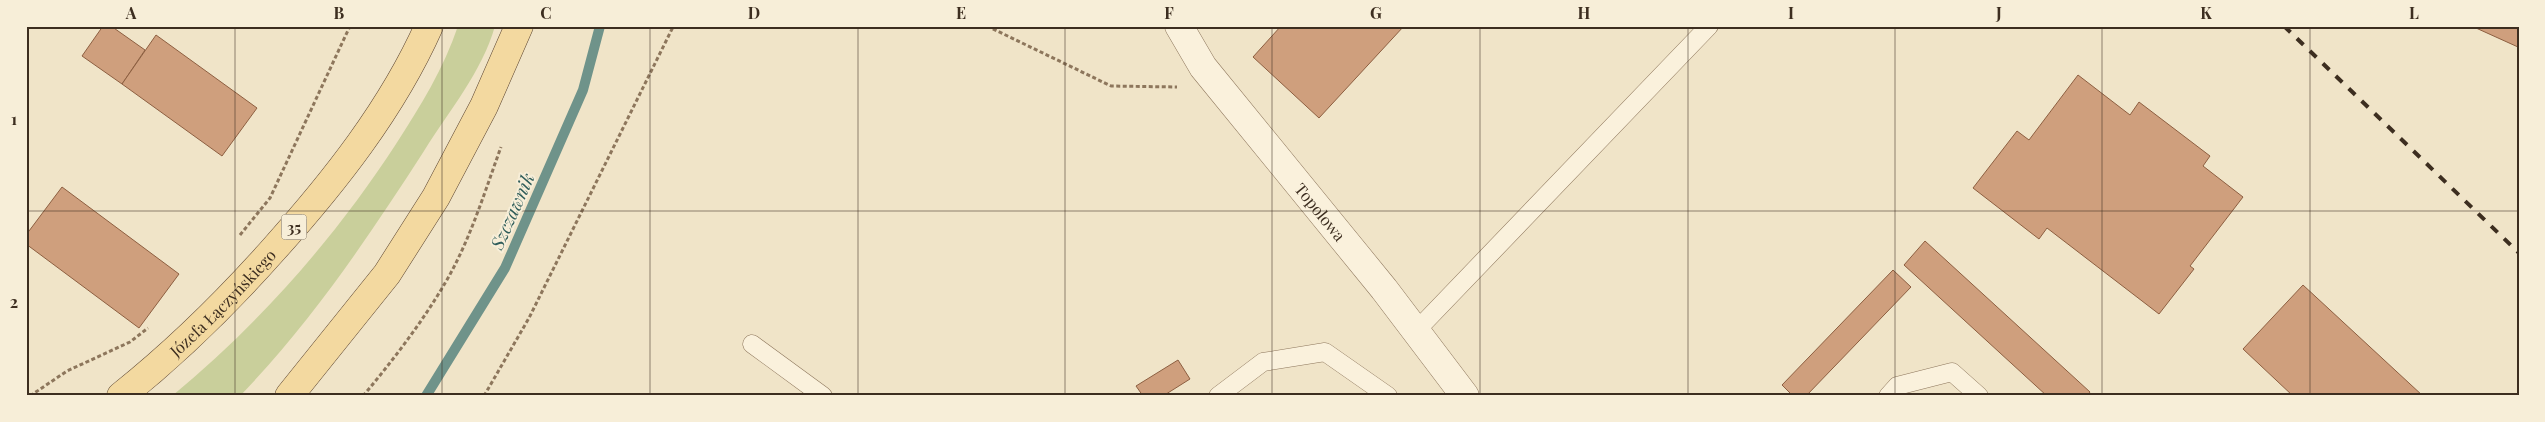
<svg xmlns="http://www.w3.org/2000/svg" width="2545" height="422" viewBox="0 0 2545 422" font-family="'Playfair Display',serif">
<rect width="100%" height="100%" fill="#f0e4c8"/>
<path fill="#c9cf9b" d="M458,26H495C482,72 449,111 424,151C367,239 313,320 240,396H172C259,324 335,238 396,144C420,107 444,68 458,26Z"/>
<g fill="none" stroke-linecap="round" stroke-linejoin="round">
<path stroke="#6f938a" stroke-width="10" d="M426,396L505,268L583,90L600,26"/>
</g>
<g fill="#cf9f7d" stroke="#8d5f41">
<path d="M103,26H111L145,50L122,84L82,56Z"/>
<path d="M1281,26H1404L1319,118L1253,57Z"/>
<path d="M2477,26H2519L2518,47L2476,28Z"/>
<path d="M156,35L257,108L222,156L122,84Z"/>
<path d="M2078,75L2130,115L2139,102L2210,156L2203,166L2243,197L2190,266L2194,269L2159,314L2047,228L2039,239L1973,188L2017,131L2029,140Z"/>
<path d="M62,187L179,274L139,328L26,244V235Z"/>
<path d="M1925,241L2090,392L2087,396H2047L1904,265Z"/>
<path d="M1893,270L1911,287L1806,396H1793L1782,385Z"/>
<path d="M2303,285L2423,396H2293L2243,349Z"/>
<path d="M1178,360L1190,379L1163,396H1143L1136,386Z"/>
</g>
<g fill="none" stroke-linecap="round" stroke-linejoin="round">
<g stroke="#8d765c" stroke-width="19">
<g id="service">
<path d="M1416,331L1709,26"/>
<path d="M752,344L823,396"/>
<path d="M1218,396L1263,362L1325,352L1388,396"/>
<path d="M1888,396L1897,386L1952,372L1979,396"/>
</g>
</g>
<g stroke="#8d765c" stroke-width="29">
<g id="minor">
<path id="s1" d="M1179,26L1203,67L1384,289L1465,396"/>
</g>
</g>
<g stroke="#5b4430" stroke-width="29">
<g id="primary">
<path id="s2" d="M121,396C176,352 227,302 274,249C334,182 392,109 429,26"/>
<path d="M289,396L387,274L436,197L484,106L519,26"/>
</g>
</g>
<g stroke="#8d765c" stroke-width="3" stroke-dasharray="4 2.5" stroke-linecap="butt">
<path d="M987,26L1111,86L1177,87"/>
<path d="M240,235L270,198L350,26"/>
<path d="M30,396L67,371L130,342L148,328"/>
<path d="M363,396C394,359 424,320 448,278C471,237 485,191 501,147"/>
<path d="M484,396L529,318L673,27"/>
</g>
<use href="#service" stroke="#faf1dc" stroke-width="18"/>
<use href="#minor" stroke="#faf1dc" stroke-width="28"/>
<use href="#primary" stroke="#f3d9a0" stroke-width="28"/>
<path stroke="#3d2e20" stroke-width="4" stroke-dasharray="9 9" stroke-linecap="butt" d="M2284,26L2519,253"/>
</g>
<path fill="none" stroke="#3d2e20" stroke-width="1" stroke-opacity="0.55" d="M235,26V396M442,26V396M650,26V396M858,26V396M1065,26V396M1272,26V396M1480,26V396M1688,26V396M1895,26V396M2102,26V396M2310,26V396M26,211H2519"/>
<g text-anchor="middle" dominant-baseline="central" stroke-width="4" stroke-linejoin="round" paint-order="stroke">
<rect fill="#f7eed8" stroke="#756857" stroke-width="1" x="281.5" y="214.5" width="25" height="25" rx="4"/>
<g font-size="15" font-weight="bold" fill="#3d2e20">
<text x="294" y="227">35</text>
</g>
<g font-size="16" fill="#3d2e20" stroke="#f7eed8">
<text stroke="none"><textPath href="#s1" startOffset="234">Topolowa</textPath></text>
<text stroke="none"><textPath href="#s2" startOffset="138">Józefa Łączyńskiego</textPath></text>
</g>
<g font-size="18" font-style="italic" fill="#2f5d5a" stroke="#f7eed8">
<text transform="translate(512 211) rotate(-66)">Szczawnik</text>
</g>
</g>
<rect width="2545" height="422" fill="none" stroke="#f7eed8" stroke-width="55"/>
<rect x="28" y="28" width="2490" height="366" fill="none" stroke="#3d2e20" stroke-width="2"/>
<g font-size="16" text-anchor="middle" font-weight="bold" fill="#3d2e20">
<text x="131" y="19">A</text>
<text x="339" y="19">B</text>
<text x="546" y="19">C</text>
<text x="754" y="19">D</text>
<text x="961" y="19">E</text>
<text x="1169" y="19">F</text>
<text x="1376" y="19">G</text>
<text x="1584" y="19">H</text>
<text x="1791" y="19">I</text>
<text x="1999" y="19">J</text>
<text x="2206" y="19">K</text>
<text x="2414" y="19">L</text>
<text x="14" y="125">1</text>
<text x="14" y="308">2</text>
</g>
</svg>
